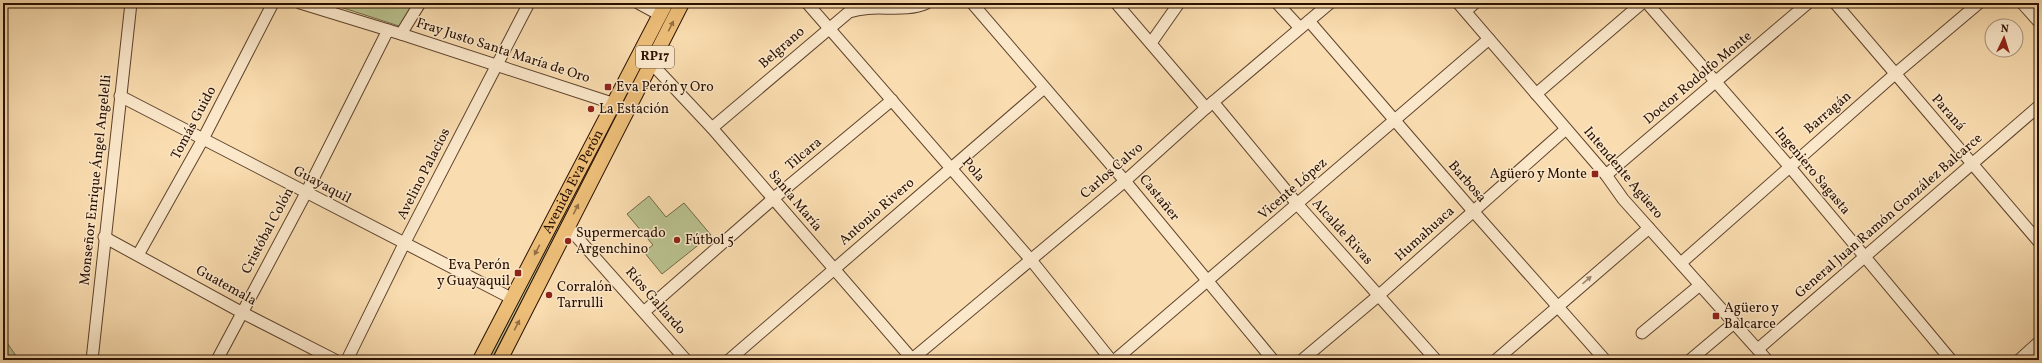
<svg xmlns="http://www.w3.org/2000/svg" width="2042" height="363" viewBox="0 0 2042 363" font-family="Vollkorn,serif">
<rect width="100%" height="100%" fill="#f9dcaf"/>
<filter id="stains"><feTurbulence type="fractalNoise" baseFrequency=".005" numOctaves="4"/><feColorMatrix values="0 0 0 0 .2 0 0 0 0 .09 0 0 0 0 .02 0 0 0 .5 -.17"/></filter>
<radialGradient id="worn" r=".72"><stop offset=".6" stop-color="#630" stop-opacity="0"/><stop offset="1" stop-color="#630" stop-opacity=".3"/></radialGradient>
<g fill="#b9c28f" stroke="#726948">
<path d="M328,3H416L402,27Z"/>
<path d="M616,113L618,114L491,360H488Z"/>
<path d="M649,196L666,217L684,203L711,235L662,274L644,252L653,245L627,214Z"/>
<path d="M3,337L19,360H3Z"/>
</g>
<g fill="none" stroke-linecap="round" stroke-linejoin="round">
<g stroke="#5e432c" stroke-width="13">
<g id="minor">
<path d="M300,3L401,34L615,104L627,110"/>
<path d="M638,3L660,15"/>
<path d="M807,3L1031,260L1111,360"/>
<path d="M972,3L1125,181L1273,360"/>
<path d="M1116,3L1206,108"/>
<path d="M1277,3L1300,28"/>
<path d="M1458,3L1606,175L1623,199L1767,360"/>
<path d="M1647,3L1789,166L1951,360"/>
<path d="M1835,3L2039,242"/>
<path d="M2022,3L2039,22"/>
<path d="M1466,11L1475,3"/>
<path d="M1309,21L1473,211L1605,360"/>
<path d="M401,34L420,3"/>
<path d="M1151,43L1179,3"/>
<path d="M652,64L712,128L913,360"/>
<path d="M1536,94L1642,3"/>
<path d="M120,96L511,298"/>
<path d="M1213,102L1298,205L1436,360"/>
<path d="M712,128L849,12C875,3 902,14 927,3"/>
<path d="M1606,175L1808,3"/>
<path d="M567,226L686,360"/>
<path d="M104,237L241,312L335,360"/>
<path d="M138,255L203,139L273,3"/>
<path d="M1681,263L1895,74L1979,3"/>
<path d="M645,311L774,198L892,100"/>
<path d="M1642,333L1700,285"/>
<path d="M1758,349L2039,106"/>
<path d="M92,360L131,3"/>
<path d="M217,360L306,193L388,30"/>
<path d="M347,360L404,244L529,3"/>
<path d="M729,360L1044,88"/>
<path d="M911,360L1125,181L1206,108L1330,3"/>
<path d="M1115,360L1489,39"/>
<path d="M1302,360L1378,296L1566,129"/>
<path d="M1496,360L1649,228"/>
<path d="M1690,360L1734,323"/>
<path d="M2019,360L2039,342"/>
</g>
</g>
<g stroke="#2a1000" stroke-width="16">
<g id="major">
<path id="s1" d="M480,360L666,3"/>
<path d="M500,360L682,3"/>
</g>
</g>
<use href="#minor" stroke="#fbe8cb" stroke-width="11"/>
<use href="#major" stroke="#ecbe78" stroke-width="14"/>
</g>
<defs><path id="oneway-solid" d="M-6-.8H1V-3.2L6.5 0L1 3.2V.8H-6Z"/></defs>
<g fill="#957042">
<use href="#oneway-solid" transform="translate(671 26) rotate(-63)"/>
<use href="#oneway-solid" transform="translate(576 209) rotate(-63)"/>
<use href="#oneway-solid" transform="translate(537 250) rotate(118)"/>
<use href="#oneway-solid" transform="translate(517 325) rotate(-63)"/>
</g>
<use fill="#9d8770" href="#oneway-solid" transform="translate(1587 280) rotate(-41)"/>
<g fill="#8f2418" stroke="#fbe8cb" stroke-width="1.5">
<rect x="604" y="83" width="8" height="8" rx="2"/>
<circle cx="591" cy="109" r="4"/>
<rect x="1591" y="170" width="8" height="8" rx="2"/>
<circle cx="677" cy="240" r="4"/>
<circle cx="568" cy="241" r="4"/>
<rect x="514" y="269" width="8" height="8" rx="2"/>
<circle cx="549" cy="295" r="4"/>
<rect x="1712" y="312" width="8" height="8" rx="2"/>
</g>
<g text-anchor="middle" dominant-baseline="central" stroke-width="3" stroke-linejoin="round" paint-order="stroke">
<rect fill="#fbe8cb" stroke="#69513d" stroke-width="1" x="636" y="46" width="38" height="22" rx="3"/>
<g font-size="13" font-weight="bold" fill="#2a1000">
<text x="655" y="57">RP17</text>
</g>
<g font-size="14" fill="#2a1000" stroke="#fbe8cb">
<text transform="translate(782 48) rotate(-41)">Belgrano</text>
<text transform="translate(503 51) rotate(18)">Fray Justo Santa María de Oro</text>
<text transform="translate(1698 78) rotate(-40)">Doctor Rodolfo Monte</text>
<text transform="translate(1828 113) rotate(-41)">Barragán</text>
<text transform="translate(1948 113) rotate(49)">Paraná</text>
<text transform="translate(194 123) rotate(-62)">Tomás Guido</text>
<text transform="translate(804 154) rotate(-40)">Tilcara</text>
<text transform="translate(973 170) rotate(49)">Pola</text>
<text transform="translate(1112 171) rotate(-41)">Carlos Calvo</text>
<text transform="translate(1812 171) rotate(50)">Ingeniero Sagasta</text>
<text transform="translate(1623 173) rotate(50)">Intendente Agüero</text>
<text transform="translate(424 174) rotate(-63)">Avelino Palacios</text>
<text transform="translate(96 180) rotate(-84)">Monseñor Enrique Ángel Angelelli</text>
<text stroke="none"><textPath href="#s1" startOffset="201">Avenida Eva Perón</textPath></text>
<text transform="translate(1467 182) rotate(49)">Barbosa</text>
<text transform="translate(322 185) rotate(28)">Guayaquil</text>
<text transform="translate(1293 189) rotate(-41)">Vicente López</text>
<text transform="translate(1159 198) rotate(51)">Castañer</text>
<text transform="translate(795 201) rotate(50)">Santa María</text>
<text transform="translate(877 212) rotate(-41)">Antonio Rivero</text>
<text transform="translate(1889 216) rotate(-41)">General Juan Ramón González Balcarce</text>
<text transform="translate(268 231) rotate(-62)">Cristóbal Colón</text>
<text transform="translate(1342 232) rotate(48)">Alcalde Rivas</text>
<text transform="translate(1425 234) rotate(-42)">Humahuaca</text>
<text transform="translate(226 286) rotate(29)">Guatemala</text>
<text transform="translate(655 301) rotate(49)">Ríos Gallardo</text>
</g>
<g font-size="14" fill="#2a1000" stroke="#fbe8cb" text-anchor="start">
<text x="616" y="87">Eva Perón y Oro</text>
<text x="599" y="109">La Estación</text>
<text x="1587" y="174" text-anchor="end">Agüero y Monte</text>
<text x="576" y="233">Supermercado<tspan x="576" dy="16">Argenchino</tspan></text>
<text x="685" y="240">Fútbol 5</text>
<text x="510" y="265" text-anchor="end">Eva Perón<tspan x="510" dy="16">y Guayaquil</tspan></text>
<text x="557" y="287">Corralón<tspan x="557" dy="16">Tarrulli</tspan></text>
<text x="1724" y="308">Agüero y<tspan x="1724" dy="16">Balcarce</tspan></text>
</g>
</g>
<rect width="2042" height="363" fill="none" stroke="#f9dcaf" stroke-width="16"/>
<rect x="4" y="4" width="2034" height="355" fill="none" stroke="#2a1000" stroke-width="2"/>
<rect x="8" y="8" width="2026" height="347" fill="none" stroke="#2a1000"/>
<g transform="translate(2004 38) rotate(4)"><circle r="19" fill="#fbe8cb" stroke="#a7927a"/>
<path d="M0-3L7 15L0 10L-7 15Z" fill="#8f2418"/>
<text y="-6" font-size="11" font-weight="bold" text-anchor="middle" fill="#2a1000">N</text>
</g>
<rect width="100%" height="100%" filter="url(#stains)"/>
<rect width="100%" height="100%" fill="url(#worn)"/>
</svg>
